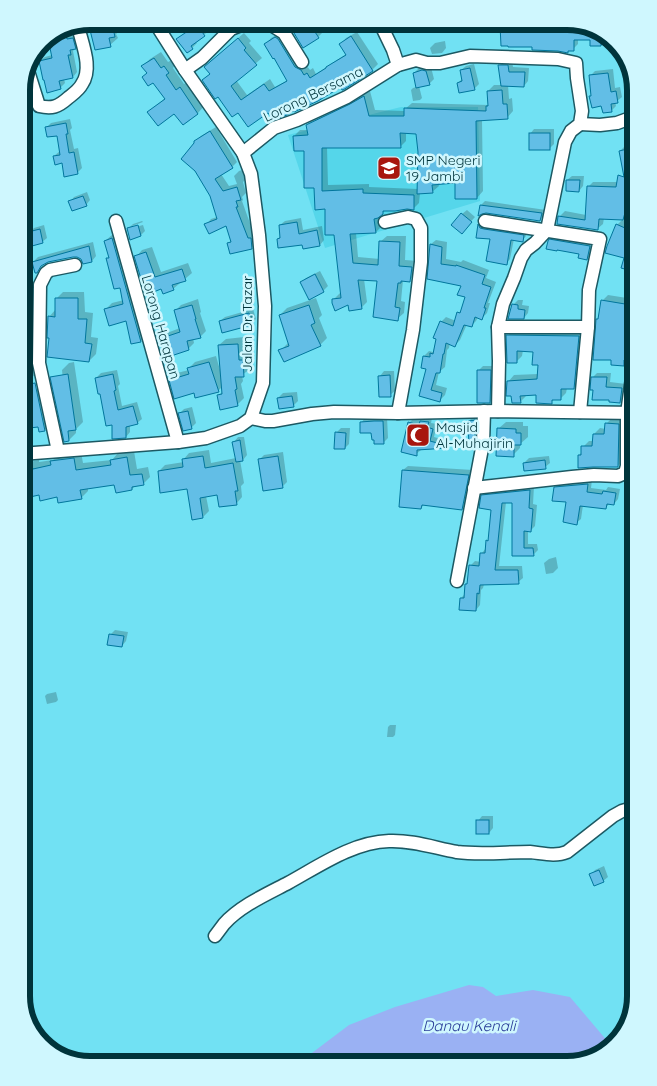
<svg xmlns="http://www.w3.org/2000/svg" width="657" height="1086" viewBox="0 0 657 1086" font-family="Quicksand,sans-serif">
<rect width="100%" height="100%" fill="#71e1f3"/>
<path fill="#55d6ea" d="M401,107H478L480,201L325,248L288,135Z"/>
<path fill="#9ab1f3" d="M469,985L483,987L496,996L533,990L570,997L609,1043V1047L597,1058L567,1065H296L349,1025L395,1007Z"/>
<g fill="#0003" fill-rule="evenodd">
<path d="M89,21H128L121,25L122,29L116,34L118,38L110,45Z"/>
<path d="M202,21L209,31L195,41L197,43L192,48L183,35Z"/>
<path d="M284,21H321L323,24L321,26L324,31L318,37L292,28Z"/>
<path d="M501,21H529V25L552,24V21H572L606,33L614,43H603L601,45L592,39L578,38V44L573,49H570L568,52L533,46L502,44Z"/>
<path d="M76,27L80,43L73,51L77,72L73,77L64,79L65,83L60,88L40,61L45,57L52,55L49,38Z"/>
<path d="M282,32L310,70L313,68L316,74L346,54L341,44L346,38L357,32L378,64L372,70L342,85L268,111H238L218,95L204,80L211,73V61L244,33L251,41L249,43L262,58L236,80L247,95L270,79L275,87L288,80L266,44L271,38Z"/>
<path d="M445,41L446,48L442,53L432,54L430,48L435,43Z"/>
<path d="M161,52L168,62L172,60L175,65L173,68L184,84L188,82L204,106L198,113L184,124L175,112H149L165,98L143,66L150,59Z"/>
<path d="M504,61H512L513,67L529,68L528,81L524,86L508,85L509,99L512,98L513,111L507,118L482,120L483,191L477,198L456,182L438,183L439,186L432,192L420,193L419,203L413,209L386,210L380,215L382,226L376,232L356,233L358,257L380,259V242L387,236H406L405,260L418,261L416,274L409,280H403L401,301L405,302L404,313L397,319L379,280L364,279L367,302L361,308L334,299L340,293H342L336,234L326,208L315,186L306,150L294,136L300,130H308L307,125L313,119L358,98L370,91L375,110L405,111V109L412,103L489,105L488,91L494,85H502L499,66ZM406,132H418L419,152L418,189L369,187V184L328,185L327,147H400L406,141Z"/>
<path d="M474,64L479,84L474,89L458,83L463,78L461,70L466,66Z"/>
<path d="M428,66L431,67L434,79L429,84L419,86L422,98L420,100L413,101L411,90L413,88L417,87L414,73L419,68Z"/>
<path d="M613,69L615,88L620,87L622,97L617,101L615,102L616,106L611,111L602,105L592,95L590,76L595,71Z"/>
<path d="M26,89L28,97L27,98L29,111L25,115L21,116V90Z"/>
<path d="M70,119L72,128L70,130L74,149L78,148L82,168L77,173L54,156L60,151L58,134L47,127L51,123Z"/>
<path d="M216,127L237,162L232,167L221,174L229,186L237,184L234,176L239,171L246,169L248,177L243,182L246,193L242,197L243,200L242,201L257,243L251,248L229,244L232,240L227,224L206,225L211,219L217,217L195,142L201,136Z"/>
<path d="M534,129H554V144L549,149L530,134Z"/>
<path d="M636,143V198H634L630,204L628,214L623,219L604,218L603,224L597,229L559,217L565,211L586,215L588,187L593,182H618L625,174L620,151L626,145Z"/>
<path d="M572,176H584L583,186L579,191L567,180Z"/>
<path d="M87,192L90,200L86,205L70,202L74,197Z"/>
<path d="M485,201L546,210L544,216L540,220L486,212L481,205Z"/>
<path d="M467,210L475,217L466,227L462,214Z"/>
<path d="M301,218L303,230L322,226L324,240L320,245L303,244L278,239L281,235L280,225L285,221Z"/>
<path d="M623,219L636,225V266L632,269L625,257L617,225Z"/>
<path d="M142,221L143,222L132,226V228L143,225L145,231L141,235L128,229L133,224Z"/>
<path d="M483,221L527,231L526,236L522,241L514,239L510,259L506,264L492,238L478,237L479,225Z"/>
<path d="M44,225L47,238L42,242L30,232L34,228Z"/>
<path d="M119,233L147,334L141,341L132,343L127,320L106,309L112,303L124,300L121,286L107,259L110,256L105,241L112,235Z"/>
<path d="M555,235L594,241L591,254L587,259L580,253L549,242Z"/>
<path d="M436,240L447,242L446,259L461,262L463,260L489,270L486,278L496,282L488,303H490L487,313L482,318L478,317L476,321L471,326L467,324L460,340L455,345L450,343L449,348L447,350L445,367L439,372L436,385L447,388L445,395L440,400L420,395L427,368L424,356L429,351L433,352L441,322L446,317L456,321L459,313L462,309L466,297L462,285L428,278L431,244Z"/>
<path d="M93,242L96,256L92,261L82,258L77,256L48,261L43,264L36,272L33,262L38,257Z"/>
<path d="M152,247L161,272L188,263L192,273L173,289L163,292L136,257L142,250Z"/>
<path d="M320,271L328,286L323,291L301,283L306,278Z"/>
<path d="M635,272L636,302L634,316L636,317V341H634L631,359L625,364H613L598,319L600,317L602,301L608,295L627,298L629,277Z"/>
<path d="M63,292H84L85,312L93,313L91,337L98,338L96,354L89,361L49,317L56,309V299Z"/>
<path d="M316,298L322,315L319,318L327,338L320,345L280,351L289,342L280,315L287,308Z"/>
<path d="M198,299L201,312L200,313L206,331L200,337L193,338L194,343L188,349L161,339L167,333L180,328L175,311L181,305Z"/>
<path d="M37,300L34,337L32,340V364L35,363L36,374L29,380L21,381V301Z"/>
<path d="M518,300H523L522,305L529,306L528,313L524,318L513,305Z"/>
<path d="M253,309L256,319L251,324L220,321L225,317Z"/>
<path d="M514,329L584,331L580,382L573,388H567L566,393L560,399H555L551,402L537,394H526V396L520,402L508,382L514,375L538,374L539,364L534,350H523L522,356L516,362L508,336Z"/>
<path d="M244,337L245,354L249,353L250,369L242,375L243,381L241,384L244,398L237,405L219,395L223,391L222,387L218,391L195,392L170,380L177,373L189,370V368L195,362L216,356L220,370L219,345L226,339Z"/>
<path d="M74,362L83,422L76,429V433L69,440L62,370L69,363Z"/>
<path d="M483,366H495L494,397L490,402L478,371Z"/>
<path d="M117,370L120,384L118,386L122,406L137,402L142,419L137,423L130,425V432L126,437L113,424L96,378L101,373Z"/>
<path d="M384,371H394L395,391L390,395L380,376Z"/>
<path d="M597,373H611L610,382L626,384L624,397L620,402L593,377Z"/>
<path d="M43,388L51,424L45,430L39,426L21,391Z"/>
<path d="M297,392L298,401L293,406L278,398L283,393Z"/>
<path d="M192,407L196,423L191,428L180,413L184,409Z"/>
<path d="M474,416H480L478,440L474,445L469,421Z"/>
<path d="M387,417L388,438L383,443L373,431L361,423L365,418Z"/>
<path d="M426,417L432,418L431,423L437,424L434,437L452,442L448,447L421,450L416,454L409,423L414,418L422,420Z"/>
<path d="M612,418H624V460L618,466L579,455L582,452L583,447L589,441H594V434L600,428L606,429V424Z"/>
<path d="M506,422H523V426H528V437L520,444V448L513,455L498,429Z"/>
<path d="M341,428H350L349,444L345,448L336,433Z"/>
<path d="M238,437H244L247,455L243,460H240L244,483L241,486L242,497L236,504L218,493L206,496L209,511L203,517L188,488L159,471L165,465L184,462L183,460L189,453L209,450L211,463L236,458L234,442Z"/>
<path d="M134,451L137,469L148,467L150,477L143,484L136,485L132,489L115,484L88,488V491L81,498L40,493L21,497V462L24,461L25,463L39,460V462L53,460L59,454L81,452L83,463L112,460L118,453Z"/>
<path d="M283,452L287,482L283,486L259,460L264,455Z"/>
<path d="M549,456L550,463L545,467L524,463L529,458Z"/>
<path d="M408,466L473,470L466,504L462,509L424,504L421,508L403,470Z"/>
<path d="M592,480L591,488L606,490L608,487L620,489L618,499L614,504L610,503L606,507L583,505L581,519L576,523L567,501L555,488L559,483Z"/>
<path d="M534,486L533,504L537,505L535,526L530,531L528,530V544H537L538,550L533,555H513V502H506L499,566H522L523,578L518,582L484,584L483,588L481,590L480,605L476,610L461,598L465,594L466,584L468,582L470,566L475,561L481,562L482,553L486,548L487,541L490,539L492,509L483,496L487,491Z"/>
<path d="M631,487H636V513L627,492Z"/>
<path d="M556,557L558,568L553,573L546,574L544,563L549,559Z"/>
<path d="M115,630L128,632L126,641L122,646L110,635Z"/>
<path d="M56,692L58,700L56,702L47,704L45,696L47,694Z"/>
<path d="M390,725H396L395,735L393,737H387L388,727Z"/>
<path d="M482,816H493V828L489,833L478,821Z"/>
<path d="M604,866L608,877L603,881L591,875L595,870Z"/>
</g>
<g fill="#62bee6" stroke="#01769c">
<path d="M90,21H100V23L108,21H129L130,25L113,28L115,37L109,38L111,47L95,50L88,22Z"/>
<path d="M282,21H312L318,31L315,32L319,38L303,48L291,28Z"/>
<path d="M506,21H525V29L551,28V21H559V32L580,31L581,24L606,33L615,44H601V46H590V40H574V51H568V53L558,51L532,50V47H508V46H501L500,25H506Z"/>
<path d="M197,25L205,36L191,46L193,49L187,53L176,39Z"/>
<path d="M65,31L67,39L73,38L76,49L70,50L71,55H68L73,78L59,81L61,89L47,93L44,80H43L39,61L52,58L48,38Z"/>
<path d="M351,36L373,71L343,90H342L341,87L318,101L294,112L293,111L287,115L273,120L268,113L248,127L238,113L232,117L218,97L215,99L202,80L210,74L204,67L238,38L246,48L244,50L257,65L231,86L241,100L264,84L269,91L287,81L274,58L273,59L264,44L275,37L278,39L295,67L301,70L304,75L307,73L310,78L326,68V67L346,55L339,44Z"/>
<path d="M154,58L161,68L164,66L169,73L166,75L176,90L180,87L198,114L183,125L174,114L158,126L147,112L165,99L153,83L148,86L142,77L147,73L141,66Z"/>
<path d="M498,65H508L509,72H525L524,87L501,86Z"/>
<path d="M470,68L475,90L459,93L457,83L462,81L460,70Z"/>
<path d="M422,70L426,71L430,85L416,88L413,73Z"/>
<path d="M608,73L611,92L616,91L618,103L611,104L612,112L603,113L601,106L592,108L589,96H591L589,75Z"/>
<path d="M502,90L503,104H507L508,119L476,121L477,199H455V183L432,185L433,193L417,194L418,152L416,134L400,133L401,148H322V191L363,189V193L414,195V210L407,209L395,211H383V214L378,218L374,219L376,233L350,234L353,263L378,265L379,241L400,242L399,266L412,267L410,282L401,281V283H398L395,307L400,308L398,321L373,317L377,281L358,280L362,309L349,311L348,305L335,311L332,303V299L341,298L334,235H325V209L315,210L314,188H304V151H294L293,136L308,135L306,125L350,104L364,96L369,116H404V108L486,111V106H488L487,91Z"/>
<path d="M66,123L68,134H66L69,153L74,152L78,174L64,177L62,163L55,165L53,156L60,155L57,136L47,137L45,127Z"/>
<path d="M210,131L233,168L215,179L223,191L237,187L241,200L236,201L238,207H236L248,238H251L252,249L230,254L227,243L231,242L226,226L209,234L204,224L217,219L210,196L195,171L181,159L194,143V141Z"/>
<rect x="529" y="133" width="21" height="17"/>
<path d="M636,147V197H634L633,200L628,204L627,209H626L623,220L599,219L598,230L557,224L558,216L585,220L587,186L616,187L618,175L624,177L619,151Z"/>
<path d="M566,180H580L579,192L566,191Z"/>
<path d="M83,196L87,206L72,211L68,201Z"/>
<path d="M480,205L542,213L540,221L486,213L482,214L478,216Z"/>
<path d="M461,213L472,222L462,234L451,225Z"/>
<path d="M297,222L299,234L317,230L320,246L303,249L302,245L278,248L277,239L280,238L279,225Z"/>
<path d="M478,224L480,228L484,229L524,235L523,242L511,240L507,265L486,261L490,239L476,238Z"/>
<path d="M616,224L634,232L628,245L636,247V257L632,271L621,268L624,258L605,253L607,246Z"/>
<path d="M138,225L141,236L130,240L127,228Z"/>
<path d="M40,229L43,243L32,246L28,232Z"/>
<path d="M112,238L141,342L131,344L126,321L109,326L104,309L123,304L120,288L114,289L106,258H109L104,241Z"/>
<path d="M549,239L590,246L587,260L578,258L579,254L557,250V251L546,249L548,241Z"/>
<path d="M430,244L442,247L441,264L456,266V265L485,275L482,284L491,287L484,308H486L482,320L475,317L472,327L464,325L455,347L446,343L444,354H443L440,373H436L431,390L442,393L440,402L419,396L426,369L421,368L423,356L430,357V353L433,354L436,339L433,338L440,321L453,326L457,312L460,313L465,297L457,295L461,286L427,279Z"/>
<path d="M89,246L92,262L83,264L81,259L77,257H73L48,262L41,266L37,273H35L32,262Z"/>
<path d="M146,252L155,277L182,269L186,281L172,285L174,290L163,294L161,289L146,295L134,256Z"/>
<path d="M315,274L324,292L309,300L300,282Z"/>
<path d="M628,277L636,278V299L626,298Z"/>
<path d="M55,298H78V319H87L85,343L92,344L89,362L47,357L49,338H47L48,316L55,317Z"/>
<path d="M601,300L631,305L629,322H636V342L631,341V344L628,349L626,360H624V366L611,365V360H593L596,319H598Z"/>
<path d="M512,304L518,305V309L525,310L524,319H508Z"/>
<path d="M32,305L31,323L21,325V306Z"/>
<path d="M192,305L196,319H195L201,338L187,341L189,350L165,358L159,339L180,332L174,310Z"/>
<path d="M309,305L315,323L311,325L321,346L284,362L278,350L289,346L279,315Z"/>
<path d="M249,313L252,325L222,333L219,321Z"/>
<path d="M506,335L579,336L574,389H561V400H552V404L536,403V395L520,396L521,403H512L511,396H506L507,381L537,379L538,365H532L533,352L517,351V363H507Z"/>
<path d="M238,344L239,360H243L244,377H235L237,389L235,390L238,406L220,410L217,395L222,394L218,345Z"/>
<path d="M209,362L219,392L195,398L194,393L174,399L169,380L189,374L187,368Z"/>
<path d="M29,369L30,384L35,383L45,431L39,432L38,427L21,429V370Z"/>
<path d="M477,370H491L490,403H477Z"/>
<path d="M68,374L76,430L68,431L69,441L64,442L50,377Z"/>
<path d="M113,374L116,390L114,391L118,410L133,406L138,424L126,427V438L112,439V425L106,426L100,394H98L95,378Z"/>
<path d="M390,375L391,397H379L378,376Z"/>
<path d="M591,377H607L606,387L622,388L620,403L609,402V400H592L593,390H590Z"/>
<path d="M292,396L294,407L279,409L277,398Z"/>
<path d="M188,411L192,429L183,431L178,413Z"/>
<path d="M476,420L474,446L469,447L468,421Z"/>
<path d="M374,421H383L384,444H374V440H372L371,433H360V422Z"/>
<path d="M420,421L429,422L427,427L433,429L430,441L448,446V448L417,450V456L401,452L408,422L419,425Z"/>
<path d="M605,423L619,424L618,467H593L578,468V455H581V446H592L593,434H604Z"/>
<path d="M497,428L516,429V433H521V445H514V457L496,456Z"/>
<path d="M335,432L346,433L345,449H334Z"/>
<path d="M240,440L243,461L236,462L232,442Z"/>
<path d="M203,456L205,468L233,463L238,491H235L237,505L219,507L217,495L200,498L203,518L192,520L187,489L160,493L158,471L183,467L182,459Z"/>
<path d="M278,456L283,488L263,491L258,459Z"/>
<path d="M127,457L130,475L142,474L144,485L132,487V490L116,493L114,485L80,490L82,499L58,503L57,497L40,501L39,495L21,499V468L32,466L33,469L51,465L50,461L74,458L76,470L111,465L110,460Z"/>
<path d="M545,460L546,469L524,471L523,463Z"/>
<path d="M402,470L469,475L462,510L422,505L421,509L399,507Z"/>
<path d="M588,484L587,492L602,494L603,491L616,493L614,505L607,504L606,509L580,506L577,525L563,522L566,502L552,501L554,487Z"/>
<path d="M530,490L529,508L533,509L531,532L524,531V548H533L534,556H512V503H502L495,570H518L519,584L480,585L479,594L477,593L476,611L459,610L460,598H464L465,584H467L469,565L479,566L480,553H485L486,540L488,541L491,510L479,508L481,495Z"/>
<path d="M636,490V514L628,515L625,491Z"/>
<path d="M109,634L124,636L122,647L107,645Z"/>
<rect x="476" y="820" width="13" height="14"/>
<path d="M599,870L604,882L594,886L589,874Z"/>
</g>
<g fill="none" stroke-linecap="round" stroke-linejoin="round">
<g stroke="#1c5963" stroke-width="15">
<g id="minor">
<path d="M379,21L393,50L398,65"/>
<path d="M185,70L202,58L231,29L243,24L258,22L268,23L284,33L302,62"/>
<path d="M28,71L39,106C52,109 58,107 68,98C73,94 79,90 82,84C93,68 82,44 78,26"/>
<path d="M580,124L600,125L617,123L636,116"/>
<path d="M243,153L274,128L297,120L347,97L398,65L416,60L427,63H440L470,56L558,59L576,63L577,78L582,111L580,124L571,131L565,142L547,230L535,243L526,250L521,258L514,278L503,304L498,327L499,361L498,411"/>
<path d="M633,218L636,207"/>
<path d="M116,221L178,442"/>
<path d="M485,221L600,239L589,290L588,327L580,412"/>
<path d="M385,222L408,217L416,219L421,228V262L413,330L398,413"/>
<path d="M498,327H588"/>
<path d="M251,418L265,421H273L312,414L334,412L398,413L498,411L636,413"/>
<path d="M58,451L39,363L40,285L46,273L50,270L75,265"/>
<path d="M21,454L178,442L206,438L240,426L251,418L263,383L265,306L259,235L251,174L243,153L185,70L154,21"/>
<path d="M474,488L572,477L594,475L618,476L625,473L627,466V413L636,350"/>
<path d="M457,581L483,443L484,411"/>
<path d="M215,936C218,932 221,928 224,924C240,906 267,894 288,883C319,866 353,842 389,841C412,840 435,848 457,852C481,855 506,852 530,852C542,853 555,857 567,852L613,816L622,811L636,807"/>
</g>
</g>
<use href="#minor" stroke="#fff" stroke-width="12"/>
</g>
<defs>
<g id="school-square" transform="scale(1.25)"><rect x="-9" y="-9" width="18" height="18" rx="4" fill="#a8160e" stroke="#cff7fe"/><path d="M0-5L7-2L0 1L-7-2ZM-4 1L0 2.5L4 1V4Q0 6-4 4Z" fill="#fff"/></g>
<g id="mosque-square" transform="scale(1.25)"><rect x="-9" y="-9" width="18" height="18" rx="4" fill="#a8160e" stroke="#cff7fe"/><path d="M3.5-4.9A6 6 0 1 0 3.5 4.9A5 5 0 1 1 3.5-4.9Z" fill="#fff"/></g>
</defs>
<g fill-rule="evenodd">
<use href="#school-square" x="389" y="168"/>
<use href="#mosque-square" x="418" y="435"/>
</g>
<g text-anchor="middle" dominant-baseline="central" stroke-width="5" stroke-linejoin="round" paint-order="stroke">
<g font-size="14" fill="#00343b" stroke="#cff7fe">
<text transform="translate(313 94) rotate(-26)">Lorong Bersama</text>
<text transform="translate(247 324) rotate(-90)">Jalan Dr. Tazar</text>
<text transform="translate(161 327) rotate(74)">Lorong Harapan</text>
</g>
<g font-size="14" fill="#00343b" stroke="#cff7fe" text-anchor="start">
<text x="406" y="160">SMP Negeri<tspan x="406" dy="16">19 Jambi</tspan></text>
<text x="436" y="427">Masjid<tspan x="436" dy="16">Al-Muhajirin</tspan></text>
</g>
<g font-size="15" font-style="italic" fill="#283b98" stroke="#cff7fe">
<text x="469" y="1025">Danau Kenali</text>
</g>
</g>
<path d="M0 0H657V1086H0ZM90 30H567A60 60 0 0 1 627 90V996A60 60 0 0 1 567 1056H90A60 60 0 0 1 30 996V90A60 60 0 0 1 90 30Z" fill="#cff7fe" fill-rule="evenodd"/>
<path fill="none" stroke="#00343b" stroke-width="6" d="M90 30H567A60 60 0 0 1 627 90V996A60 60 0 0 1 567 1056H90A60 60 0 0 1 30 996V90A60 60 0 0 1 90 30Z"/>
</svg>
